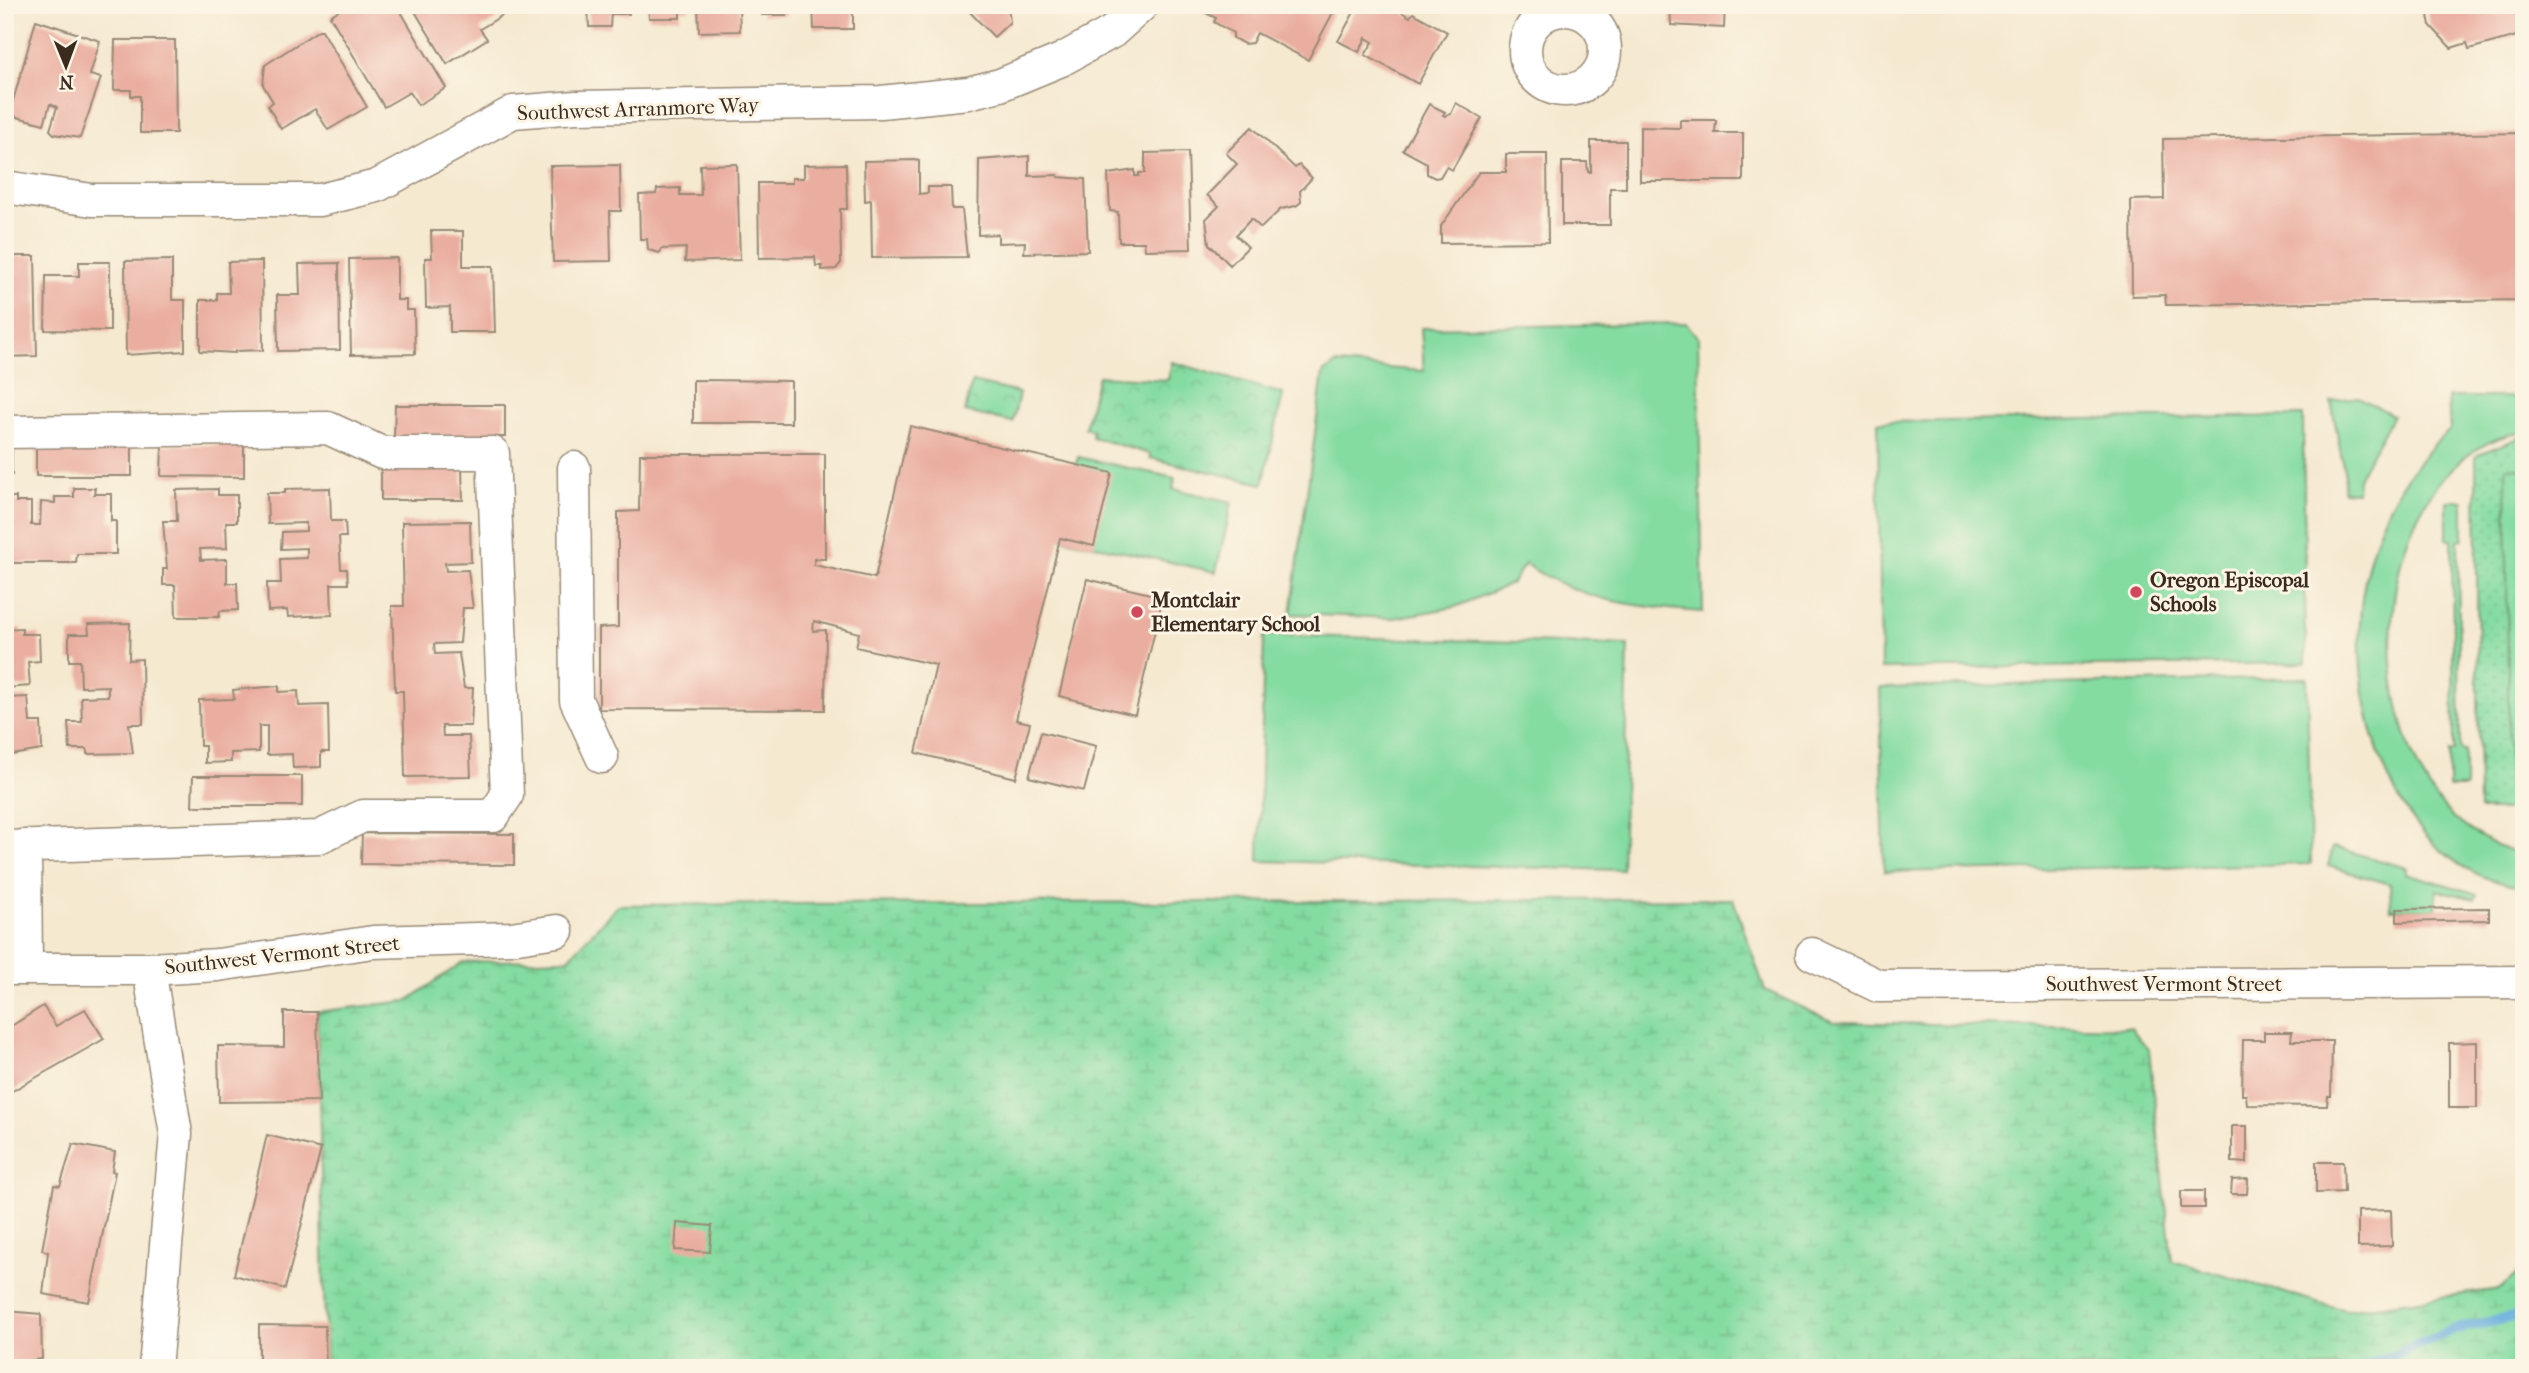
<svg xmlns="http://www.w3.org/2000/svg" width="2529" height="1373" font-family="'IM FELL French Canon',serif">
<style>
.grass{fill:url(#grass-dots);stroke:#608360;stroke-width:2}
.wetland{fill:url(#wetland-marsh);stroke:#608360;stroke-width:2}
.park{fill:url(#park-crowns);stroke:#608360;stroke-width:2}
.garden{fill:#84dca1;stroke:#608360;stroke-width:2}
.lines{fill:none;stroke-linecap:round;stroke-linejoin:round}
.stream{stroke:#67aede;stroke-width:10}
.building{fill:#eaaea0}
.minor-casing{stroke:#988a77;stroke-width:35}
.minor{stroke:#fff;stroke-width:32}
.poi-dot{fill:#d1495b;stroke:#fcf5e5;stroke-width:2.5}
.labels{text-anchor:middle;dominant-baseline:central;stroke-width:6;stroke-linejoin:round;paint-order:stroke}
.street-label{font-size:21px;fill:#3b2a1e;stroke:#fcf5e5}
.poi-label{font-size:21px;font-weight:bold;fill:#3b2a1e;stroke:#fcf5e5;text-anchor:start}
</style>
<defs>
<pattern id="grass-dots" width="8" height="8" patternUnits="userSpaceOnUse" patternTransform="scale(1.75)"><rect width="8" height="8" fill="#84dca1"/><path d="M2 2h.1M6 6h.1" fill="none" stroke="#73bd8a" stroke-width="1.8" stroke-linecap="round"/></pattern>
<pattern id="wetland-marsh" width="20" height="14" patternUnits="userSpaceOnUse" patternTransform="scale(1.75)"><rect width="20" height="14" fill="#84dca1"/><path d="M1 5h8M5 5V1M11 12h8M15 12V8" fill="none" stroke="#73bd8a"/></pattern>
<pattern id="park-crowns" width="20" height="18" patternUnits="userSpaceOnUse" patternTransform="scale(1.75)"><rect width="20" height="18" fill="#84dca1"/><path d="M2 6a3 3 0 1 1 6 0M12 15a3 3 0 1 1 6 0" fill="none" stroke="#73bd8a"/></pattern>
</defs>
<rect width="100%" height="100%" fill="#fcf5e5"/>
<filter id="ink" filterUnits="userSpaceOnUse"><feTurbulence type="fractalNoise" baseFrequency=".0143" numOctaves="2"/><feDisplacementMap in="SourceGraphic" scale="14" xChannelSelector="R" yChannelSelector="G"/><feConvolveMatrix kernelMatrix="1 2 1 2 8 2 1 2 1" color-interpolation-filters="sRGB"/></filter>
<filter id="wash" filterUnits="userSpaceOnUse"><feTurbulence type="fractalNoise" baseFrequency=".00686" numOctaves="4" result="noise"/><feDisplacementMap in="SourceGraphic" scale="28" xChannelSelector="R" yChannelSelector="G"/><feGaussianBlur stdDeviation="1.57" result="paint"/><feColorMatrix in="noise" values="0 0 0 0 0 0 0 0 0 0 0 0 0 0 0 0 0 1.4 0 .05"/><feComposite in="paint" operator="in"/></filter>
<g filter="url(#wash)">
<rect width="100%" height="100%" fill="#f5e9d0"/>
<!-- grass -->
<polygon class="grass" points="2524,436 2524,810 2479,810 2476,455"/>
<!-- wetland -->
<polygon class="wetland" points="1733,899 1765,990 1833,1022 2131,1028 2149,1050 2172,1261 2345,1310 2500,1289 2524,1268 2524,1368 326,1368 317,1012 407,1001 463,962 568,959 618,905"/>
<!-- park -->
<g class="park">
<polygon points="1172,362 1283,394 1263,484 1150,458 1150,454 1092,437 1093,431 1085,428 1098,376 1168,380"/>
<polygon points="972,382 1019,393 1013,422 965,412"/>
</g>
<!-- garden -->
<g class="garden">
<path d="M1686,323L1698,338L1703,612C1637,607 1582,602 1525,564L1511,584L1455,607L1394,618L1291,614L1323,373L1336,364L1424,371L1421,328Z"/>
<polygon points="2358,397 2393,415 2358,478 2357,492 2343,491 2345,476 2331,401"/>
<path d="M2448,397H2524V431C2371,460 2358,712 2446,810C2468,833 2494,846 2524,855V887C2388,871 2343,693 2365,580C2376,522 2404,468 2450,430Z"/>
<polygon points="2303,416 2306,663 1881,669 1878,422"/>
<polygon points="1078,457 1175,478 1173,489 1232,502 1216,572 1060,538"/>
<polygon points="2506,468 2524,468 2524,796 2509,796"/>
<polygon points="2447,501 2463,501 2463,539 2458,540 2460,750 2465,751 2465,788 2449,788 2449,752 2454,751 2452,539 2447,539"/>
<polygon points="1264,635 1628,645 1622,870 1259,861"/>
<polygon points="2307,678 2311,864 1884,872 1880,688"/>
<polygon points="2333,847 2407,868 2406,873 2477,894 2475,899 2437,890 2436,909 2391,909 2390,884 2328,866"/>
</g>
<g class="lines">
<!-- stream -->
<polyline class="stream" points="2363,1368 2455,1329 2524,1315"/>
</g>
<g id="blocks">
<!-- building -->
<g class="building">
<polygon points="347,5 397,5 446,88 418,105 410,92 384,107 330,16"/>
<polygon points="411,5 519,5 480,29 487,39 447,64"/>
<polygon points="588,5 629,5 629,14 611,14 610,27 589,27"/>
<polygon points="648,5 689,5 689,10 680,10 680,18 649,18"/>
<polygon points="698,5 739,5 740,31 699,32"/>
<polygon points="762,5 787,5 786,15 762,15"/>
<polygon points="813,5 853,5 853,29 814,29"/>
<polygon points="963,5 1008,5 1010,22 994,37"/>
<polygon points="1210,5 1337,5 1308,60 1257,33 1252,43 1244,44 1233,38 1233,33 1214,22 1216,18 1206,13"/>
<polygon points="1358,5 1390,5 1410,17 1413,13 1447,32 1418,84 1365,55 1373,42 1366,38 1359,52 1338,41"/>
<polygon points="1670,5 1725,5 1724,28 1671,25"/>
<polygon points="2426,5 2524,5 2524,34 2469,49 2467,43 2451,48 2430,25"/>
<polygon points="36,20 100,41 90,75 101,78 80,138 54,134 50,130 57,107 50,104 44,124 9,115"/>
<polygon points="319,30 322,30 367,107 328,130 315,109 281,129 268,106 273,102 263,85 265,65"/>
<polygon points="115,40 175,40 176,133 140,133 140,96 131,96 131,90 114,90"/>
<polygon points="1456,103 1482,118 1452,170 1446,167 1440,177 1435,178 1427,174 1427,163 1403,150 1429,104 1445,112 1443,115 1446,116 1451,114"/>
<polygon points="1680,120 1716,120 1715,133 1743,133 1743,181 1640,181 1640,127 1680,128"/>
<polygon points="1252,127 1295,168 1299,165 1312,178 1300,191 1301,202 1296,206 1281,209 1261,228 1251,219 1236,235 1248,247 1230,265 1209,244 1206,219 1219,206 1207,195 1237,164 1226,153"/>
<polygon points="2524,133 2524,300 2166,305 2165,295 2132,296 2131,200 2164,199 2163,139"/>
<polygon points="1591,141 1626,141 1626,188 1610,188 1610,225 1562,225 1562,162 1587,162 1588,172 1591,172"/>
<polygon points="1188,152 1191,249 1145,250 1144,242 1119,242 1118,212 1110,211 1108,174 1135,170 1135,176 1139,176 1139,173 1145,173 1145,153"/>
<polygon points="1506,154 1547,154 1548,242 1441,243 1441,226 1479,172 1506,172"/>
<polygon points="1029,156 1029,176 1058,175 1058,177 1085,179 1088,251 1024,253 1025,242 998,243 998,234 978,235 979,160"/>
<polygon points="919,160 919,194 928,193 928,187 951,187 952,209 962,209 967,257 872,258 871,200 865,201 864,161"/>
<polygon points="737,164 740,260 685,262 686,248 662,249 660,253 648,250 647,239 640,239 639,195 656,194 657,189 680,188 680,195 701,195 700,165"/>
<polygon points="846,164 847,209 840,209 841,263 836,269 822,270 822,266 816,266 815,257 759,258 758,183 792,183 792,178 804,178 804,165"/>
<polygon points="620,165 621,211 610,211 611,261 553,262 550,166"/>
<polygon points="431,231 463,231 463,266 493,266 495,332 450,332 450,307 426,308 425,258 432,258"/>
<polygon points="5,256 35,256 37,356 5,357"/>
<polygon points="397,258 397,300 406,300 406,310 414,310 415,354 351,355 349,259"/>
<polygon points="172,260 172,300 185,300 185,351 126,355 125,261"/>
<polygon points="262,261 263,350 235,351 235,353 200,351 200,300 217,300 217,293 229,293 228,262"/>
<polygon points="79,262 110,262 110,331 45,330 46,276 79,276"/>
<polygon points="339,263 340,350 278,351 277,295 300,295 299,264"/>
<polygon points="693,380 791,381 791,423 693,423"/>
<polygon points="395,405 505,405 505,437 394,437"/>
<polygon points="910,426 1112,473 1094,546 1060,538 1016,720 1030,723 1016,778 916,753 936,665 856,647 859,633 814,621 813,631 826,630 825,710 599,709 599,628 618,627 618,512 639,511 640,454 825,454 825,559 814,559 814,565 875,578"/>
<rect x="5" y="444" width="7" height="31"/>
<rect x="36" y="445" width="96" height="31"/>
<polygon points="162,445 244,445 244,477 161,476"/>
<polygon points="381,469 462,469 463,500 381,500"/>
<polygon points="74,488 95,488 94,494 111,494 111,521 116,521 116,554 77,554 76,563 5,563 5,497 16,497 16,502 31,502 31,525 40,525 41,502 55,503 55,497 74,497"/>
<polygon points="330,488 331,521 345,521 346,537 339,537 341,569 347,569 348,584 331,584 332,615 288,617 287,610 268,611 267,583 281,583 280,559 307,558 307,548 281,549 282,532 306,531 306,523 268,524 267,493 285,493 285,489"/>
<polygon points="218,489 218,495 237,495 237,522 226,522 227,548 200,549 201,560 227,559 227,583 237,583 238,610 220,611 219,617 176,617 175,585 163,585 163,569 167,569 163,521 177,521 176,490"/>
<polygon points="470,521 471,562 445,563 446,571 468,570 473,608 463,608 460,643 434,644 435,654 459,653 464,688 473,688 471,726 442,726 443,736 469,736 471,776 405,777 403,691 395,691 392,606 404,606 402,522"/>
<polygon points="1087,579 1163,597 1135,715 1059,696"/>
<polygon points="130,623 129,660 142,659 143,724 129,724 133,753 87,754 87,749 70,749 68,722 82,722 81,697 108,696 108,686 81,687 80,661 69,661 69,634 89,634 88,624"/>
<polygon points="22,628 22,634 39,634 40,661 28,662 30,686 5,688 5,629"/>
<polygon points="279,686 279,692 298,691 299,706 328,705 329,752 321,752 321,767 293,768 292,754 267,755 267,726 259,726 259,752 231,753 231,762 205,763 205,746 200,746 199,700 234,699 233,690"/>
<polygon points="28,697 30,722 41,722 42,750 5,756 5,698"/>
<polygon points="1041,732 1096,746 1084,791 1029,777"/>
<polygon points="193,776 302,776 302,806 192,806"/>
<polygon points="362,833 514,834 514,865 361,864"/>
<polygon points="2489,908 2489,920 2397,922 2397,909"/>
<polygon points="43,1006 56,1026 85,1009 104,1039 5,1095 5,1030"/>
<polygon points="284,1012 317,1012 319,1101 219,1102 218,1046 284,1047"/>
<polygon points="2264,1032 2292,1032 2291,1041 2332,1041 2331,1096 2328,1096 2327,1106 2247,1105 2246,1095 2242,1095 2243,1040 2264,1040"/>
<polygon points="2477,1042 2477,1108 2449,1108 2449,1043"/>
<polygon points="2232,1126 2247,1126 2247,1163 2232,1162"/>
<polygon points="267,1135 321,1149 285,1289 234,1275"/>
<polygon points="73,1144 115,1152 112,1171 115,1172 89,1302 43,1294 48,1252 42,1250 54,1185 60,1186"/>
<polygon points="2316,1162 2343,1162 2344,1192 2316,1193"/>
<polygon points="2248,1179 2247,1194 2231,1194 2232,1180"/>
<rect x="2181" y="1191" width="23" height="17"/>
<polygon points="2391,1210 2392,1246 2358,1247 2358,1211"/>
<polygon points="677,1223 712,1226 710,1252 675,1250"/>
<polygon points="5,1311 41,1314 42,1359 5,1363"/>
<polygon points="259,1325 325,1326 326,1368 259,1368"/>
</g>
</g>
</g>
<g filter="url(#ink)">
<use href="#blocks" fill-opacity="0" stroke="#988a77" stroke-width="2"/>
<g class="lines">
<defs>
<g id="minor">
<circle cx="1565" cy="50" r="40"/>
<polyline points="5,187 92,200 320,200 377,186 513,112 576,107 881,102 968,93 1000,85 1061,60 1112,32 1142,5"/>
<polyline points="5,432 328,428 382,453 493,453 507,795 493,816 363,816 319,837 5,847"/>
<polyline points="574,468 576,700 602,757"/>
<polyline points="25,846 26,969"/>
<polyline points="1812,954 1878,986 2524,982"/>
<polyline points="5,969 149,969 218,965 373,942 511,938 557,931"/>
<polyline points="149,969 176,1134 155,1368"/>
</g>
</defs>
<!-- minor casing -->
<use href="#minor" class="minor-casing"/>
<!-- minor -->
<use href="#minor" class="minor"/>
</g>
</g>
<!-- markers -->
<g class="poi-dot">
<circle cx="2136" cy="592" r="7"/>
<circle cx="1137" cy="612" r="7"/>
</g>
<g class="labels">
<!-- street labels -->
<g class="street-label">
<text transform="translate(638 109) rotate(-2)">Southwest Arranmore Way</text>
<text transform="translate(282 955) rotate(-6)">Southwest Vermont Street</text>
<text x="2164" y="984">Southwest Vermont Street</text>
</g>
<!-- poi labels -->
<g class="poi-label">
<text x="2150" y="580">Oregon Episcopal<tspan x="2150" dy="24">Schools</tspan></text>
<text x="1151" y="600">Montclair<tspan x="1151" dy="24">Elementary School</tspan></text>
</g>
</g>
<!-- margin -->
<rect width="2529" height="1373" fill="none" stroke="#fcf5e5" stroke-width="28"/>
<!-- north arrow -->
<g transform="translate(66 66) rotate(179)" stroke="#fcf5e5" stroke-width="5" paint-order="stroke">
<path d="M0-5L12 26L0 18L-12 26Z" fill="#3b2a1e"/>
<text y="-10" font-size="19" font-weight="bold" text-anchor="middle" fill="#3b2a1e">N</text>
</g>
</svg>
